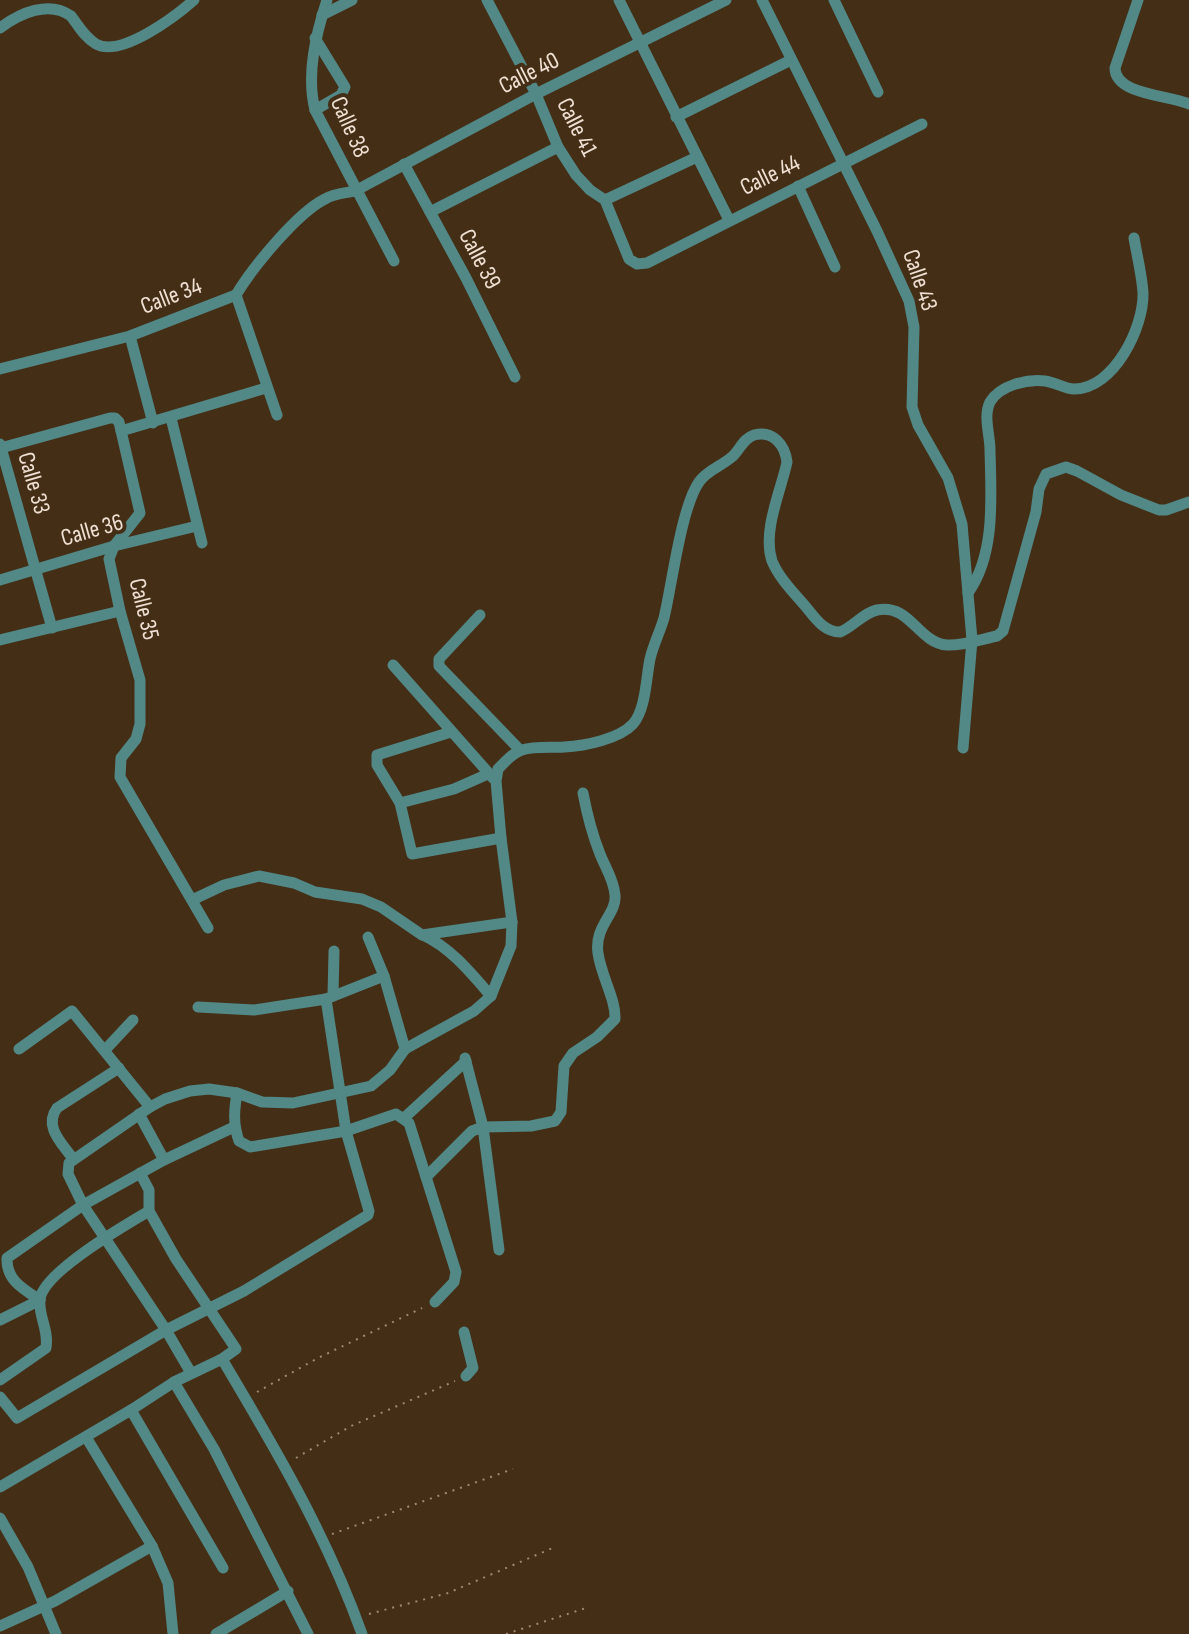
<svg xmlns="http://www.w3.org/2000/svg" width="1189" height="1634" font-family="'Sofia Sans Condensed',sans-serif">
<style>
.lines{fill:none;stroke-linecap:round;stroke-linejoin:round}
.path{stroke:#9d8a78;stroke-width:2;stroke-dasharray:2 6;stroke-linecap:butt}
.street{stroke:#528886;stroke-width:11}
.labels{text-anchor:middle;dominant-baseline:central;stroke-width:8;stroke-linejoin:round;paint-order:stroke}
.street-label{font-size:24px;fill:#efe0d3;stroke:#442e16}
</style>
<rect width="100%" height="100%" fill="#442e16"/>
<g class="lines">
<!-- path -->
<g class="path">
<polyline points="257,1392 318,1358 422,1308"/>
<polyline points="296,1458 351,1426 455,1381"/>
<polyline points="332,1534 513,1469"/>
<polyline points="369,1614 448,1593 555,1547"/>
<polyline points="506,1634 586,1608"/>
</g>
<!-- street -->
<g class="street">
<path d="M327,0C316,34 306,74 315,110L394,261"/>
<polyline points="487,0 536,94 558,147 576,175 590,190 605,200 629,259 637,264 647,263 922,124"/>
<polyline points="619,0 729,220"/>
<polyline points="762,0 877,231 909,301 914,327 912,407 918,425 948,478 962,524 972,640 963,748"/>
<polyline points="834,0 878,92"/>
<path d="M1138,0L1115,68C1115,95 1169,95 1189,104"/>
<polyline points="322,15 352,0"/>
<path d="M0,28C20,13 49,0 71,16C78,25 85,38 96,44C121,58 176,16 194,0"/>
<polyline points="315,110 341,95 345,87 315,38"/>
<polyline points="676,117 791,60"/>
<polyline points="404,164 466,278 515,377"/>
<polyline points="798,186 835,267"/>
<polyline points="605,200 697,157"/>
<polyline points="430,212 558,147"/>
<path d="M236,295C252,268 297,213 325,199C333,194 346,193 355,191L536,94L726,0"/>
<polyline points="236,295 277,415"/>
<polyline points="130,336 153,423"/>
<polyline points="0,369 130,336 236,295"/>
<polyline points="171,418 202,543"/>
<polyline points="121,431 266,388"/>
<polyline points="0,444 52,628"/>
<polyline points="1,448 110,418 115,418 119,422 140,513 114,546 109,559 120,611 140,680 140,724 136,739 121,758 120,777 208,928"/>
<polyline points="0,580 114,546 197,526"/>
<path d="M968,593C996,554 991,496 990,450C990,435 983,416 990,402C1000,385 1027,379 1045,381C1055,382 1065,389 1074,389C1114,389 1144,327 1143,293C1142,275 1137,256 1134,238"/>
<polyline points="480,615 439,659 439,666 520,750"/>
<polyline points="0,640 120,611"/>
<polyline points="393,665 493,778"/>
<polyline points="451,732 377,755 377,765 400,803 454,789 488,774"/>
<polyline points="400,803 412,854 501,838"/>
<polyline points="192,900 224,885 259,876 294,883 315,892 362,899 381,907 422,935 512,922"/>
<path d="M423,935C451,948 471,973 491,996"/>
<polyline points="368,937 384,976"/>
<polyline points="333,996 334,951"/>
<polyline points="198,1007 254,1010 326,999 384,976 405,1049"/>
<polyline points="19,1049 72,1011 150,1107"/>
<polyline points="105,1050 133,1020"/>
<polyline points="465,1058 483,1127 499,1250"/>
<path d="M237,1093C234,1111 233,1124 239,1141L250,1147L346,1131L396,1114L409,1123L456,1272L454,1282L435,1302"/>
<polyline points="139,1114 164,1160"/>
<polyline points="404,1118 466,1061"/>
<path d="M73,1159C63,1144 43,1127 57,1108L119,1068"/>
<path d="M426,1177L472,1131L483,1127L531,1126L555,1121L561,1112L564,1066L573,1053L597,1037L615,1019C616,999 601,976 598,953C594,926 617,914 615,895C614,880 605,867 600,854C592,834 587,814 583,793"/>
<path d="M40,1300C23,1289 6,1280 7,1258L83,1205L164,1160L234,1127"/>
<polyline points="0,1320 40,1300"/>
<polyline points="464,1332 473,1368 466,1376"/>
<path d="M222,1359C275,1448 327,1536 362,1634"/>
<path d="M191,1373L166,1330L83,1205L68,1174L69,1163L150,1107L165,1099L190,1091L209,1089L237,1093L262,1102L293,1103L371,1086L390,1070L405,1049L474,1011L491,996L511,946L512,922L501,838L496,781L498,769C505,762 512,753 522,750C535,746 551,748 564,747C585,746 619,739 633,724C646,709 646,678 650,659C653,645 660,632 664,618C672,585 681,508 699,482C707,470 722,466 733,456C740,449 744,438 754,435C773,430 785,445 787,462C781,491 762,531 772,561C779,578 794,593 806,607C815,618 824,632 840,632C853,627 863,613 877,610C910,603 918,643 947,645C962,646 982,639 997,636L1003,631L1036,512L1039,489L1046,474L1066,467L1077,471L1121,495L1159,510H1166L1189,502"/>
<path d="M0,1380L46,1348C49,1329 38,1316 40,1299C44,1272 125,1225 149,1211"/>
<polyline points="174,1382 214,1449 308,1634"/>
<polyline points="0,1397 17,1418 166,1330 244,1291 368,1215 369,1211 346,1131 326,999"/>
<polyline points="131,1410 223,1568"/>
<polyline points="86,1437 152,1546 168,1583 173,1634"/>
<polyline points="0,1487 131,1410 174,1382 222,1359 236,1349 176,1259 149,1211 149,1190 140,1173"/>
<polyline points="0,1518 28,1567 56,1634"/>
<polyline points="0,1626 55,1601 152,1546"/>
<polyline points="216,1634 288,1591"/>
</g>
</g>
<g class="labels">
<!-- street labels -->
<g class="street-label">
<text transform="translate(529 73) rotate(-27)">Calle 40</text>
<text transform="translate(350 127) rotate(66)">Calle 38</text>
<text transform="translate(577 127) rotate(63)">Calle 41</text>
<text transform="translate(770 175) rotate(-26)">Calle 44</text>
<text transform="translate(480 259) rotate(62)">Calle 39</text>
<text transform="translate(920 280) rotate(71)">Calle 43</text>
<text transform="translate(171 296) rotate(-21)">Calle 34</text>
<text transform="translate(34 483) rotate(74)">Calle 33</text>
<text transform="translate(92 530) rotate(-16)">Calle 36</text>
<text transform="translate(144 609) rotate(76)">Calle 35</text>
</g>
</g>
</svg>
